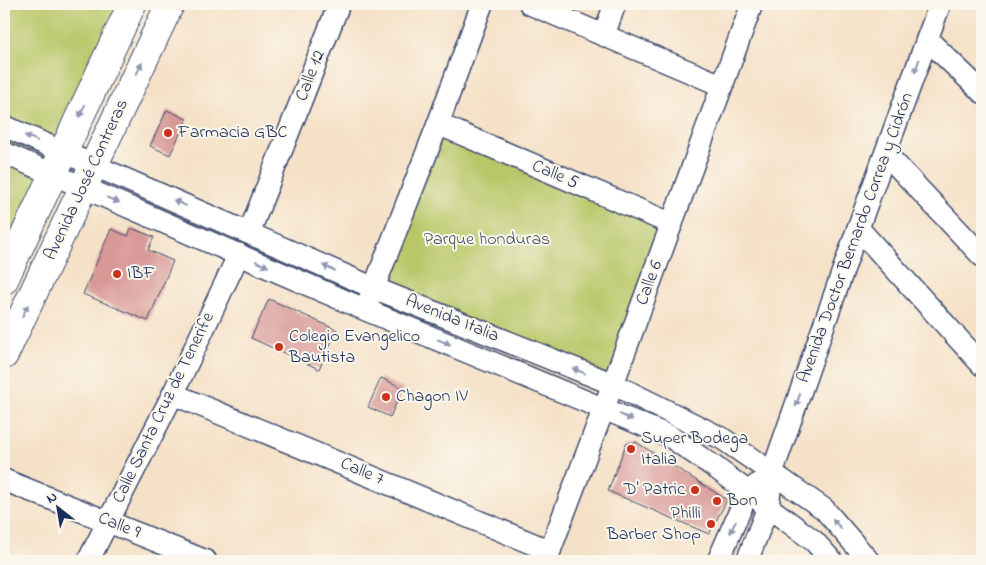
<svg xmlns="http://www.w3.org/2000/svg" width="986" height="565" font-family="'Indie Flower',sans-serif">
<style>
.green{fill:#b9c769;stroke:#6a7b64}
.building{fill:#d89896}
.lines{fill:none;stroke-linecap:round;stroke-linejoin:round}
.minor-casing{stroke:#3c4a6e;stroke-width:24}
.major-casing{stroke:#3c4a6e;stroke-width:30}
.minor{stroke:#fff;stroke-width:21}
.major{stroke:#fff;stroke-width:28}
.oneway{fill:#8d97ae}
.poi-dot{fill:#c8321e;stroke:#fbf7ec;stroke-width:2}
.labels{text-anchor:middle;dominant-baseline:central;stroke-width:4;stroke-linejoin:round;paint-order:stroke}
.street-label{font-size:18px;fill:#1b2f5e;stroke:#fbf7ec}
.poi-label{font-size:18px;fill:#1b2f5e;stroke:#fbf7ec;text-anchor:start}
.park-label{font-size:18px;fill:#425561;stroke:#fbf7ec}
</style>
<rect width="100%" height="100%" fill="#fbf7ec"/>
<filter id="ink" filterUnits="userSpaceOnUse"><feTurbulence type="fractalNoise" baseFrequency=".02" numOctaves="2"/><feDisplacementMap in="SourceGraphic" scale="10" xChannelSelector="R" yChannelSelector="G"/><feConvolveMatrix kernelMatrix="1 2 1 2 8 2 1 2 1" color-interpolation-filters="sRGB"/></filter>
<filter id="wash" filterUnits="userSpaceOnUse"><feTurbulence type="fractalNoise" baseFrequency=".0096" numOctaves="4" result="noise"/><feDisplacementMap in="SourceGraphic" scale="20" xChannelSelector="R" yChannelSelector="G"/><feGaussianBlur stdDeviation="1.12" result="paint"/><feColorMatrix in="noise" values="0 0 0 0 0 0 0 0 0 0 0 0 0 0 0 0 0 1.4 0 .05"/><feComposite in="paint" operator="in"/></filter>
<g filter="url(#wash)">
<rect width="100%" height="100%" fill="#f5e1c7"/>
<!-- green -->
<g class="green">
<polygon points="4,4 120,4 4,254"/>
<polygon points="438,124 672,224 613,384 374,288"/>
</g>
<g id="blocks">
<!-- building -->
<g class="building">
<polygon points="167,110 187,119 170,155 150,146"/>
<polygon points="131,228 154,237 148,250 173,261 148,321 83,294 111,229 128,236"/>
<polygon points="269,299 337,330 319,369 251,338"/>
<polygon points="381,378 403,388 390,417 368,407"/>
<polygon points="636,442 727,500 709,534 608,491 626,444"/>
</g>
</g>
</g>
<g filter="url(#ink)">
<use href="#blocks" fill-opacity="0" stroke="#3c4a6e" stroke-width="1"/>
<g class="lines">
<defs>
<g id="minor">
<polyline points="530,4 723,86"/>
<polyline points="604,35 615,4"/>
<polyline points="927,39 982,92"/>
<polyline points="438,124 672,224"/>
<polyline points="4,126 374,288 613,384 723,439 824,509 869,561"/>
<polyline points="4,153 366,310 669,436 716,468 814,541 832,561"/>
<polyline points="886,154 982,256"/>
<polyline points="858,228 982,365"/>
<polyline points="249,233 339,4"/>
<polyline points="369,300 438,124 482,4"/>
<polyline points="173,394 550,551"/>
<polyline points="4,480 206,561"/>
<polyline points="88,561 173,394 239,254"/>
<polyline points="546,561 613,384 752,4"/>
<polyline points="718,561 748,492 758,484"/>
<polyline points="747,561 768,507 772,473 858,228 940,4"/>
</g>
<g id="major">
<polyline points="4,280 132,4"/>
<polyline points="4,355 170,4"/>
</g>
</defs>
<!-- minor casing -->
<use href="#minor" class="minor-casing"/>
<!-- major casing -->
<use href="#major" class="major-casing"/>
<!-- minor -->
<use href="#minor" class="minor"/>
<!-- major -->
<use href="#major" class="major"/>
</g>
<!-- one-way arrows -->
<defs><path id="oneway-solid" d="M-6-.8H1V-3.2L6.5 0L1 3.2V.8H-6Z" transform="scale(1.25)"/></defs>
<g class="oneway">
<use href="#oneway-solid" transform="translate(917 66) rotate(109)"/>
<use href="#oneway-solid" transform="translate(139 69) rotate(-65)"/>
<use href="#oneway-solid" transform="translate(82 111) rotate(115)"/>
<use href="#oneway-solid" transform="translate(31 138) rotate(-156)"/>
<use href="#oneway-solid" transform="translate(113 200) rotate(23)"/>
<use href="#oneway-solid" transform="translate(180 203) rotate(-156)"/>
<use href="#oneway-solid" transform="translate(262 264) rotate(24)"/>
<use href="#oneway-solid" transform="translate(329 268) rotate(-156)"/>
<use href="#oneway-solid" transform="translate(25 311) rotate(-65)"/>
<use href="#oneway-solid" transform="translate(444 342) rotate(22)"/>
<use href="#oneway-solid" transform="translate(579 371) rotate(-158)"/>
<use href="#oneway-solid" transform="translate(798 400) rotate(109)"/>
<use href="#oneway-solid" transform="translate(626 417) rotate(24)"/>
<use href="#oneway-solid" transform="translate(837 524) rotate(-131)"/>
<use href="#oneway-solid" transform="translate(733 527) rotate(114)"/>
</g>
</g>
<!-- markers -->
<g class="poi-dot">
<circle cx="168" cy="133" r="5"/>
<circle cx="117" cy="274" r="5"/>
<circle cx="279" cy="347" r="5"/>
<circle cx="386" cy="397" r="5"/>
<circle cx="631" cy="449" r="5"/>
<circle cx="695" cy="490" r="5"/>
<circle cx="717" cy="501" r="5"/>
<circle cx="711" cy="524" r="5"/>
</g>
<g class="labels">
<!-- street labels -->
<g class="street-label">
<text transform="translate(311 76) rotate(-69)">Calle 12</text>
<text transform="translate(555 175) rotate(23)">Calle 5</text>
<text transform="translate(87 180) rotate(-65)">Avenida José Contreras</text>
<text transform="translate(856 238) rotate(-70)">Avenida Doctor Bernardo Correa y Cidrón</text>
<text transform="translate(650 283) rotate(-70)">Calle 6</text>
<text transform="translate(452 319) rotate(22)">Avenida Italia</text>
<text transform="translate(164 408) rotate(-64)">Calle Santa Cruz de Tenerife</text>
<text transform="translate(362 472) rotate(23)">Calle 7</text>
<text transform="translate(119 526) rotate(22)">Calle 9</text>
</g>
<!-- poi labels -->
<g class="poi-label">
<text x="178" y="133">Farmacia GBC</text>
<text x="127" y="274">IBF</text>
<text x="289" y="337">Colegio Evangelico<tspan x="289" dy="21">Bautista</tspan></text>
<text x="396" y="397">Chagon IV</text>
<text x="641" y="439">Super Bodega<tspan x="641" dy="21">Italia</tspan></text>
<text x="685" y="490" text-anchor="end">D' Patric</text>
<text x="727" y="501">Bon</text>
<text x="701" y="514" text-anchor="end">Philli<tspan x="701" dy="21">Barber Shop</tspan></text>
</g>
<!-- park labels -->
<g class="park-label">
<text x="487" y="240">Parque honduras</text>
</g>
</g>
<!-- margin -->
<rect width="986" height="565" fill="none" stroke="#fbf7ec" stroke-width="20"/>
<!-- north arrow -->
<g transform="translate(58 508) rotate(329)" stroke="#fbf7ec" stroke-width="4" paint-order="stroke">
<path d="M0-4L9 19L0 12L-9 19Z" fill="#1b2f5e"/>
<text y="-8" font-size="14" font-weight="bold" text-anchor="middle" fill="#1b2f5e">N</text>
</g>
</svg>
